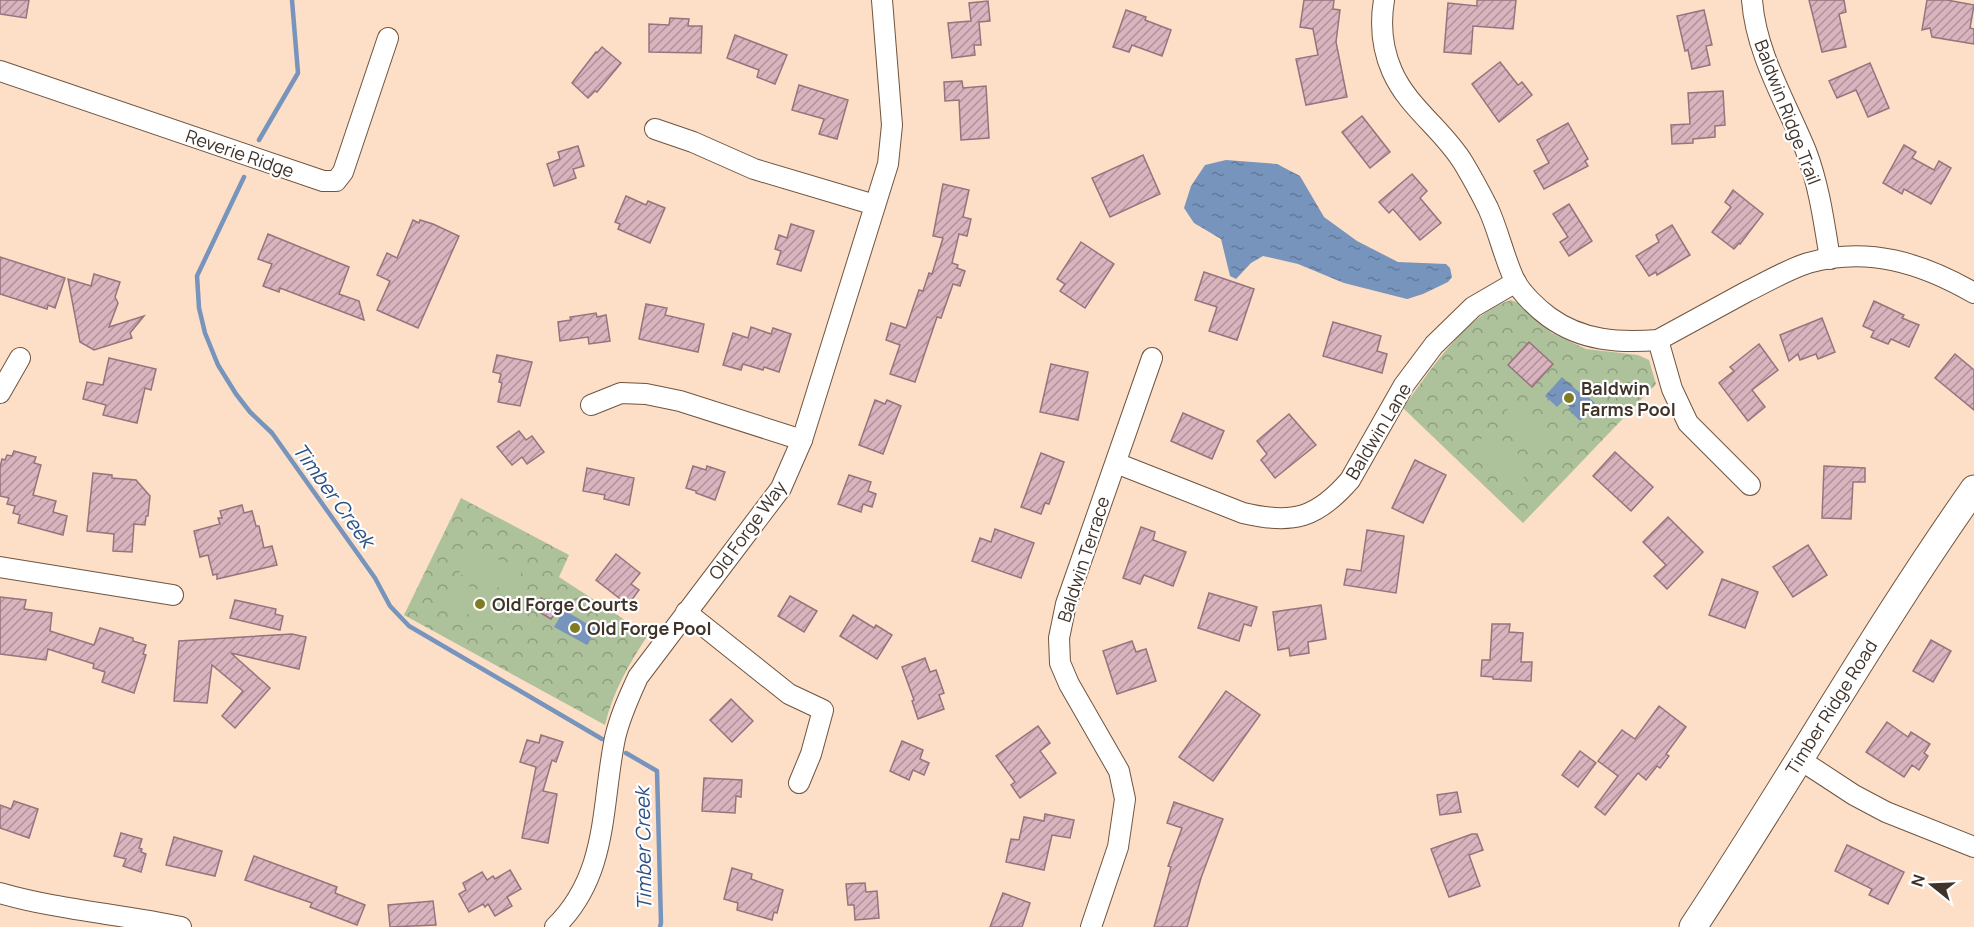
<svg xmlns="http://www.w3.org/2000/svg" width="1974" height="927" font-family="Manrope,sans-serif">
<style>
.park{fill:url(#park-crowns)}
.pitch{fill:#adc29b}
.water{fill:url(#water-ripples)}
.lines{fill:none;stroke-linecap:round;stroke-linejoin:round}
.stream{stroke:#7794bd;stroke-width:4.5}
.building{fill:url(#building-hatch);stroke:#97737e;stroke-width:1.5}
.street-casing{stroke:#6f5540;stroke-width:22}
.secondary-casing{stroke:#6f5540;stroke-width:29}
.street{stroke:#fff;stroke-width:20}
.secondary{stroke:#fff;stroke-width:27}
.poi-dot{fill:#807c24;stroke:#fff;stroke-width:2}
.labels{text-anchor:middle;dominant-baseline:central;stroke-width:4.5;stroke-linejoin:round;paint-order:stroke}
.street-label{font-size:18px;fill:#3f332a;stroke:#fff}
.poi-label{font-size:18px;font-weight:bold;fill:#3f332a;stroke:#fff;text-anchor:start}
.water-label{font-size:20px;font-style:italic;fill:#2a5085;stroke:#fff}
</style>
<defs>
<pattern id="park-crowns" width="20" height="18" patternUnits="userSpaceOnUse" patternTransform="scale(1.5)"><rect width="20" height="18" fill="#adc29b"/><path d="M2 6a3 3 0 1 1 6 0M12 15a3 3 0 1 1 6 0" fill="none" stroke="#8e9e7f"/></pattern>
<pattern id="water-ripples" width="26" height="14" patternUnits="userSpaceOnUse" patternTransform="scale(1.5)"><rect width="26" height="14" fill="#7794bd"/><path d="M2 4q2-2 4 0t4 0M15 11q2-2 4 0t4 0" fill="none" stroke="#63799a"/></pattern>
<pattern id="building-hatch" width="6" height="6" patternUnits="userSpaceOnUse" patternTransform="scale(1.5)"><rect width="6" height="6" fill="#d9b3bd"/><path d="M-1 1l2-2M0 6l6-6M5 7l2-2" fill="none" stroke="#b1929a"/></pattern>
</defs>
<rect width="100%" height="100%" fill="#fddec6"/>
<!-- park -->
<g class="park">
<path d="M1511,300L1518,303L1552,333L1586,349L1638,355L1649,360L1656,384L1523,523L1403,408C1430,371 1466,314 1511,300Z"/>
<path d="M461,498L569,555L559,577L648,635C629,664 613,691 605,725L404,615Z"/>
</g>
<!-- pitch -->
<g class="pitch">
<polygon points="1513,403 1555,441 1539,460 1496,423"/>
<polygon points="1490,429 1533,467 1516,486 1473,448"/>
<polygon points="468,549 523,568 514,593 459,574"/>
<polygon points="456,582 512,601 503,626 447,607"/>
</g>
<!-- water -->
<g class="water">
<polygon points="1226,160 1277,164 1300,176 1324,217 1357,241 1398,262 1446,264 1450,268 1452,277 1448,282 1423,294 1407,299 1344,283 1298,264 1263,256 1251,263 1236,279 1230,276 1221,239 1194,223 1184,208 1191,186 1205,165"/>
<polygon points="1562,377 1580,393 1582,391 1596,404 1580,421 1568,409 1570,407 1563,401 1557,407 1545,396"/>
<polygon points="564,610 596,629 587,645 554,627"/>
</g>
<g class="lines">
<!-- stream -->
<g class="stream">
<polyline points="259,140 298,73 292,0"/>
<polyline points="244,177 197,276 199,308 205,333 218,365 236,394 250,412 272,433 375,578 390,606 409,626 602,739"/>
<polyline points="626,753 657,771 661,923 660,927"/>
</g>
</g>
<!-- building -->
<g class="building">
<polygon points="0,0 29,0 26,18 0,14"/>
<polygon points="1304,0 1334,0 1333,9 1340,10 1336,42 1347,97 1306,105 1296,59 1318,55 1313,29 1300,27"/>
<polygon points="1477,0 1516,0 1513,29 1473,26 1471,54 1444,52 1448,3 1477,6"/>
<polygon points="1809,0 1844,0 1846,12 1839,14 1846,47 1822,52"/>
<polygon points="1927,0 1947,0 1974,5 1970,28 1974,29 1974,44 1932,37 1930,28 1922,30"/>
<polygon points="988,1 990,21 979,22 981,45 974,45 975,55 952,58 948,23 971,21 969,3"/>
<polygon points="1126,10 1146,17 1145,20 1171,30 1162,56 1132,45 1129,52 1113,47"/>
<polygon points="1704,10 1712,45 1706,46 1710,65 1692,69 1688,50 1685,51 1677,16"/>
<polygon points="670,18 689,19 688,26 702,26 701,53 649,52 649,24 669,25"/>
<polygon points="735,35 787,55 775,84 757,77 759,70 727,58"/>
<polygon points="602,47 621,63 597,92 595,91 588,98 572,83 596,52 597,53"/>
<polygon points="1500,62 1518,85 1522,82 1532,95 1499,122 1472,84"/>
<polygon points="1870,63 1889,108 1868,117 1856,90 1837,98 1829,81"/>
<polygon points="962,81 963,88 986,86 989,138 961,140 959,100 945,101 944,82"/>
<polygon points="799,85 848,100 837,139 819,134 824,119 792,110"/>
<polygon points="1723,91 1725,125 1715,126 1715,137 1693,139 1693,143 1672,144 1671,125 1690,124 1688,93"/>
<polygon points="1362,116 1390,152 1370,168 1342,132"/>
<polygon points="1568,123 1588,159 1585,161 1588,166 1544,189 1534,171 1549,163 1537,140"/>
<polygon points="1904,145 1916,152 1912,158 1934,170 1939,161 1951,168 1931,204 1904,189 1902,194 1883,183"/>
<polygon points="578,146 584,166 573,169 576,178 554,186 547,164 560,159 558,152"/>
<polygon points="1143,155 1160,194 1110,217 1092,178"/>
<polygon points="1412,174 1427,191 1420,198 1441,223 1420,240 1393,209 1389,213 1379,202"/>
<polygon points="943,184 969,190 963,217 971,219 967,236 959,234 952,263 958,265 957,268 965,271 960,286 953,284 941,318 937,317 915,382 890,374 900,345 886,340 891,323 906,328 919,290 923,291 929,273 932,274 943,238 933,236"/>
<polygon points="1733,190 1763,214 1740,244 1739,243 1734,249 1712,232 1731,207 1725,202"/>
<polygon points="626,196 646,205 648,201 665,208 650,243 618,229 620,224 615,222"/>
<polygon points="1569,204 1592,241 1569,256 1560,242 1568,237 1553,214"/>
<polygon points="413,220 419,223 420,220 433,224 459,236 418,328 377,310 390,281 377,275 387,253 397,258"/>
<polygon points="791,224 814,231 801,271 777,264 781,251 775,249 779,235 787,238"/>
<polygon points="1672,225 1690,255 1657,275 1656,272 1649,276 1636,256 1659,242 1656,235"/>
<polygon points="268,234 349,267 339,294 359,301 364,320 280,288 279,292 263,286 272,264 258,259"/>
<polygon points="1081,242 1114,264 1085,308 1060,291 1065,284 1057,279"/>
<polygon points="0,257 65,278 55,308 48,305 47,309 0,294"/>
<polygon points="1204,272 1254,289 1237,340 1209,331 1217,307 1195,300"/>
<polygon points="94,274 120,282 115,297 118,303 109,327 144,316 130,333 132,338 94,350 80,342 68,279 91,286"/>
<polygon points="1874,301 1904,315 1902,318 1919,325 1909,347 1891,339 1888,344 1871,337 1874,331 1863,326"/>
<polygon points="646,304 667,308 665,315 704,324 698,352 639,339"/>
<polygon points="596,313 597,317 606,315 610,341 589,344 588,337 560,341 558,322 571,320 570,317"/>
<polygon points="1822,318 1835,352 1818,359 1816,354 1800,360 1798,354 1789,361 1780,335"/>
<polygon points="1333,322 1381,336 1377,351 1387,354 1382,373 1323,356"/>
<polygon points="751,327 771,334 773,328 791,334 779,372 764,367 763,370 743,364 741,370 723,365 733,333 748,338"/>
<polygon points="1529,342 1553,364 1532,387 1508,365"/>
<polygon points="1759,344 1778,370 1752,390 1765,407 1748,421 1719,383 1734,371 1730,367"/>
<polygon points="1955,354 1974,370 1974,410 1935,378"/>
<polygon points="497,355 532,362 520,406 498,402 502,383 499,382 501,374 493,372"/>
<polygon points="109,358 156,369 151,390 145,388 137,423 103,415 106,405 83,399 87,382 103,385"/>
<polygon points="1051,364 1088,372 1078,420 1040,412"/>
<polygon points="875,400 885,404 887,400 901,406 883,454 859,445"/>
<polygon points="1183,413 1224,431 1212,459 1171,441"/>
<polygon points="1289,414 1316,445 1275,478 1261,460 1267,454 1257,441"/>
<polygon points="519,431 526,440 532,436 544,452 527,464 522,457 512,465 497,447"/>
<polygon points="14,451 36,457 34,463 41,465 33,495 56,501 53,512 67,516 63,535 18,523 20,515 13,513 15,506 7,504 9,498 0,496 0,467 2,459 5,460 7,455 12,456"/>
<polygon points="1615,452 1653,487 1631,511 1593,476"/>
<polygon points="1041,453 1064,462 1049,504 1045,503 1041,514 1021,507"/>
<polygon points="1415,460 1446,475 1423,523 1392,508"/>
<polygon points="693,466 706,470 707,466 725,472 715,500 696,493 696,491 686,488"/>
<polygon points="1824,466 1865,468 1865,482 1853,482 1851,519 1822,518"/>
<polygon points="587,468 634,478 629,505 604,499 605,495 583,491"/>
<polygon points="93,473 112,475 112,478 136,480 150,496 148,516 146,516 145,525 134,524 132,552 113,551 114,534 87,531"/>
<polygon points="849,475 871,482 868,491 876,494 872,507 863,504 861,512 838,504"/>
<polygon points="242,505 244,513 252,511 256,526 259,526 264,548 272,546 277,565 217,579 217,574 213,575 208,555 200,557 194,531 220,524 218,518 222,518 220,511"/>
<polygon points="1668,517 1703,552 1667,589 1654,576 1666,565 1643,542"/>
<polygon points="1141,527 1155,532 1153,540 1186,552 1173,586 1144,575 1140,584 1123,578"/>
<polygon points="995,529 1034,543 1021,578 972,561 980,538 991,542"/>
<polygon points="1367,530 1404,536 1396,593 1344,585 1347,569 1361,571"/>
<polygon points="1808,545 1827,575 1793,597 1773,567"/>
<polygon points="616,554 640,573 631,584 639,590 628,605 596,580"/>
<polygon points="1722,579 1758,592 1745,628 1709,615"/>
<polygon points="1209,593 1257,607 1251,626 1244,624 1239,641 1198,628"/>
<polygon points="790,596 817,611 804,632 778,616"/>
<polygon points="0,597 26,600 24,609 52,613 50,631 94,645 100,628 133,638 133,641 146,645 143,654 146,655 134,693 102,682 105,672 93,668 94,664 48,649 46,660 0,654"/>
<polygon points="541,598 558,609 551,619 534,609"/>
<polygon points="235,600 276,609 275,614 283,616 280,630 230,618"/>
<polygon points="1321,605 1326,639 1308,642 1309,653 1290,656 1289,648 1278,650 1273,612"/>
<polygon points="853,615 874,628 876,625 892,635 877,659 840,636"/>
<polygon points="1492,624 1510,624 1509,632 1523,633 1521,662 1532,662 1531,681 1493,679 1493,677 1481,676 1482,660 1490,660"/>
<polygon points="292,634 306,637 299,669 231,653 270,688 235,728 222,716 243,691 212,665 207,703 174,701 179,641"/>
<polygon points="1931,640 1951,651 1933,682 1913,671"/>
<polygon points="1132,641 1136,652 1146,649 1156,681 1117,694 1103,651"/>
<polygon points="925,658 930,672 936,670 944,693 939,695 944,709 918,719 912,701 914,700 902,667"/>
<polygon points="1226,691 1260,715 1213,781 1179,757"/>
<polygon points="731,699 753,721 732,742 710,720"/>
<polygon points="1659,706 1686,727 1666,754 1669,756 1660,768 1657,766 1646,780 1638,773 1605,815 1595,807 1618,776 1598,761 1622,730 1635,739"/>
<polygon points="1887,722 1908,737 1911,732 1930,744 1924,753 1928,756 1919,770 1912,765 1904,777 1866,752"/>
<polygon points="1038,726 1050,743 1040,751 1056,773 1020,798 1011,785 1015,782 996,756"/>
<polygon points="541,735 563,742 556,762 552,760 543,791 557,794 548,843 522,838 536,767 520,762 527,740 539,743"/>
<polygon points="902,741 923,750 920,759 929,763 924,775 913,770 909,780 890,771"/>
<polygon points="1580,751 1596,763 1578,787 1562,775"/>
<polygon points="704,778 742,780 741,797 736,796 735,813 702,811"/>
<polygon points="1457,792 1461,812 1440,815 1437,795"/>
<polygon points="14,801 38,809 29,838 0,828 0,805 11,809"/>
<polygon points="1174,802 1223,819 1201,878 1187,927 1154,927 1171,867 1168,866 1182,828 1167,823"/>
<polygon points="1045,814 1074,820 1070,838 1052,835 1044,870 1006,862 1011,839 1019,840 1024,817 1044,821"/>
<polygon points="121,833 142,839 139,848 142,849 141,852 146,854 141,872 123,866 126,859 114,856"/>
<polygon points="1472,834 1477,834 1483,850 1469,855 1480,886 1449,897 1431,849"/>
<polygon points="174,837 222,851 215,876 166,865"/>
<polygon points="1847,845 1904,872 1888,904 1869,895 1872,889 1835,871"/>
<polygon points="254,856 337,887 335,893 365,905 357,925 310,907 312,903 245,880"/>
<polygon points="732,868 752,874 751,879 783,890 777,913 774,912 772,920 737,910 738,903 724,899"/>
<polygon points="510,870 521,889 507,897 512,906 495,916 488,904 485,907 483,904 469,912 459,894 466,890 463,883 482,872 487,880 493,876 495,879"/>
<polygon points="865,883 866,892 877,891 879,918 855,920 854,905 848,905 846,884"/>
<polygon points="1003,893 1030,903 1022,927 990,927"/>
<polygon points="433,901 436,925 390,927 388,905"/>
</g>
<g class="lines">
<defs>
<g id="street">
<path d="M1384,0C1380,24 1382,48 1392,71C1408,108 1444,130 1464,164C1473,179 1481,194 1488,208C1499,232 1504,258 1515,281C1522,294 1538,309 1549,317C1582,341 1619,343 1658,340C1687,324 1717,308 1746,292C1767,282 1786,270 1808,263C1868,246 1922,263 1974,293"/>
<path d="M1752,0C1756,54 1786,102 1806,151C1819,185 1824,222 1830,259"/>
<polyline points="0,71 323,181 336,181 343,172 388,38"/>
<polyline points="655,129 693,142 754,169 875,205"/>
<polyline points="1658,340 1672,389 1688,423 1750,485"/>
<polyline points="0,393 20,358"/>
<polyline points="591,405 621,393 646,394 680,401 802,440"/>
<path d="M1116,463L1243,513C1293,525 1317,518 1350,480L1404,385L1434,345L1473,307L1516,282"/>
<polyline points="0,567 173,595"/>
<polyline points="686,612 789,694 823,710 811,754 799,783"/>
<polyline points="1799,759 1854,795 1886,812 1974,847"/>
<path d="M0,893C59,910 121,914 181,927"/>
<path d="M555,927C609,874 601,806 615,738C620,716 629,697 638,677L781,488L802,440L888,164L892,125L882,0"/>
<polyline points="1091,927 1118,847 1125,799 1119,771 1069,684 1060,663 1059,638 1066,604 1152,358"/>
</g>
<path id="secondary" d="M1693,927C1789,782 1874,631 1974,489"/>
</defs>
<!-- street casing -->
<use href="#street" class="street-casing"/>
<!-- secondary casing -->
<use href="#secondary" class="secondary-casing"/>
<!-- street -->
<use href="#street" class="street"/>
<!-- secondary -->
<use href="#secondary" class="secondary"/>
</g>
<!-- markers -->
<g class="poi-dot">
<circle cx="1569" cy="398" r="6"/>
<circle cx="480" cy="604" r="6"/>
<circle cx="575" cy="628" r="6"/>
</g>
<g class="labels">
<!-- street labels -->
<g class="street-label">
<text transform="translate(1788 112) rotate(69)">Baldwin Ridge Trail</text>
<text transform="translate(240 153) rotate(19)">Reverie Ridge</text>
<text transform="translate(1378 431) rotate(-59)">Baldwin Lane</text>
<text transform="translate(747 530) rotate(-54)">Old Forge Way</text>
<text transform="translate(1083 559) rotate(-72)">Baldwin Terrace</text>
<text transform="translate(1831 707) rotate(-58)">Timber Ridge Road</text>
</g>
<!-- poi labels -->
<g class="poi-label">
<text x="1581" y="388">Baldwin<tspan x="1581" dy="21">Farms Pool</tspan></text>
<text x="492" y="604">Old Forge Courts</text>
<text x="587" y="628">Old Forge Pool</text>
</g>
<!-- water labels -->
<g class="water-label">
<text transform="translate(334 495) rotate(54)">Timber Creek</text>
<text transform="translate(643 849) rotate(-91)">Timber Creek</text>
</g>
</g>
<!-- north arrow -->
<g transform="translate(1932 885) rotate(288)" stroke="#ffffff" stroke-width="4.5" paint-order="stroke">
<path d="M0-4.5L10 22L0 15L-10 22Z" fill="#3f332a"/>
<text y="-9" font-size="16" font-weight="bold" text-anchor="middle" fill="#3f332a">N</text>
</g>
</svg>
